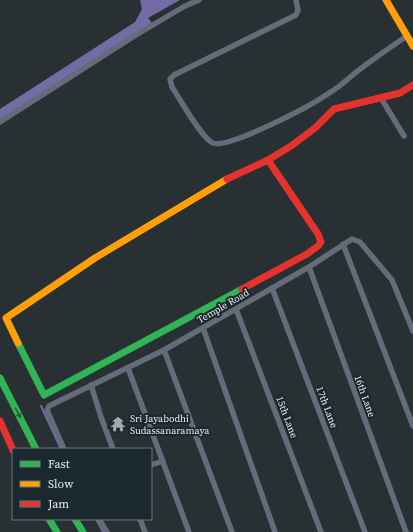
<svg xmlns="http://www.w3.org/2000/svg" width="413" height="532" font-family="'Source Serif 4',serif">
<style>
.water{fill:#726ba4}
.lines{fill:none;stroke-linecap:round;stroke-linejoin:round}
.stream{stroke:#726ba4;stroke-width:2}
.street{stroke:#636c78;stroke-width:5.5}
.fast{stroke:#30b455;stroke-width:7}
.slow{stroke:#ff9f0a;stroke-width:7}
.jam{stroke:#e5322d;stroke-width:7}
.oneway{fill:#23603d}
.labels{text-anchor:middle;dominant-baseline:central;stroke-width:4;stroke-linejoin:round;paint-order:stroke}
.street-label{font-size:10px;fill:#e3ebee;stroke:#1b282d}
.poi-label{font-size:10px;fill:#e3ebee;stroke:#1b282d;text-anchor:start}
</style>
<rect width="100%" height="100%" fill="#293033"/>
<!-- water -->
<polygon class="water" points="140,0 180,0 148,18 152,23 0,120 0,109 135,22 142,9"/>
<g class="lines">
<!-- stream -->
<g class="stream">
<polyline points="41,406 61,449"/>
<polyline points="96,519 103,532"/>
</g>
<!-- street -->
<g class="street">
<path d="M296,0L298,10L296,15L174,75L170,79L172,87C180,99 202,139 213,143C229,149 310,106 326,95C337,89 346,81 355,73C372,60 389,48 407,36"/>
<polyline points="381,98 404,136"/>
<polyline points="0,122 136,35 185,6 199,0"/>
<polyline points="343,244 413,426"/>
<polyline points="309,267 406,532"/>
<polyline points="272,288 365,532"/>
<polyline points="236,309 321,532"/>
<polyline points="203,328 275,532"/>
<polyline points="164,350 232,532"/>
<polyline points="128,368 189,532"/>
<polyline points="91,385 101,417 113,449"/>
<polyline points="64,449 47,410 49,406 164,350 309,267 352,239 360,242 392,280 413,331"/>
<polyline points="151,465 163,461"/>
<polyline points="99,519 107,532"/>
<polyline points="140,519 145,532"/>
</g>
<!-- fast -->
<g class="fast">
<polyline points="18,343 44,395 242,289"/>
<polyline points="0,378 36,449"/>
<polyline points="49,519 57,532"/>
<polyline points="75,519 83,532"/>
</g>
<!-- slow -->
<g class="slow">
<polyline points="386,0 413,46"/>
<polyline points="18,343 6,318 95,258 227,179"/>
</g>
<!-- jam -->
<g class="jam">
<polyline points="227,179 268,160 291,146 315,128 334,109 400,93 413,85"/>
<polyline points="242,289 307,254 318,246 321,242 318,234 268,160"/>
<polyline points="0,421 13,450"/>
</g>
</g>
<!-- one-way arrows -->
<defs><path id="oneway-solid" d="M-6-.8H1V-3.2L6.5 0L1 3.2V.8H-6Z"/></defs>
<use class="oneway" href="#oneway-solid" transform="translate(18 413) rotate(63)"/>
<!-- icons -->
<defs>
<symbol id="temple-bare" viewBox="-9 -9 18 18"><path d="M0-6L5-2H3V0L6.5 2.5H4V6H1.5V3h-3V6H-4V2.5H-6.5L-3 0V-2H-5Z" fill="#a2aaad" stroke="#1b282d" stroke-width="2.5" paint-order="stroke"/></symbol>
</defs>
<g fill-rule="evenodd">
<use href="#temple-bare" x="107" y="413" width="22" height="22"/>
</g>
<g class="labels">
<!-- street labels -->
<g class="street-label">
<text transform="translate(223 306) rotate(-30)">Temple Road</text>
<text transform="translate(365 396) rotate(70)">16th Lane</text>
<text transform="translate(327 407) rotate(69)">17th Lane</text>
<text transform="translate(287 417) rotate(69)">15th Lane</text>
</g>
<!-- poi labels -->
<g class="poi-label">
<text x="130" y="418">Sri Jayabodhi<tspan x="130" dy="12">Sudassanaramaya</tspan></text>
</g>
</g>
<!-- legend -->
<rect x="12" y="448" width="140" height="72" fill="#1b282d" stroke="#6b767a"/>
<rect x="20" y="461" width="20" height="6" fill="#30b455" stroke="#6b767a"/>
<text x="48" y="468" font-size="12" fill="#e3ebee">Fast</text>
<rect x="20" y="481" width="20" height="6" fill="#ff9f0a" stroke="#6b767a"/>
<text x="48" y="488" font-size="12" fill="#e3ebee">Slow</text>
<rect x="20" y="501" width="20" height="6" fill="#e5322d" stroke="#6b767a"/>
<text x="48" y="508" font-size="12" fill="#e3ebee">Jam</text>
</svg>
